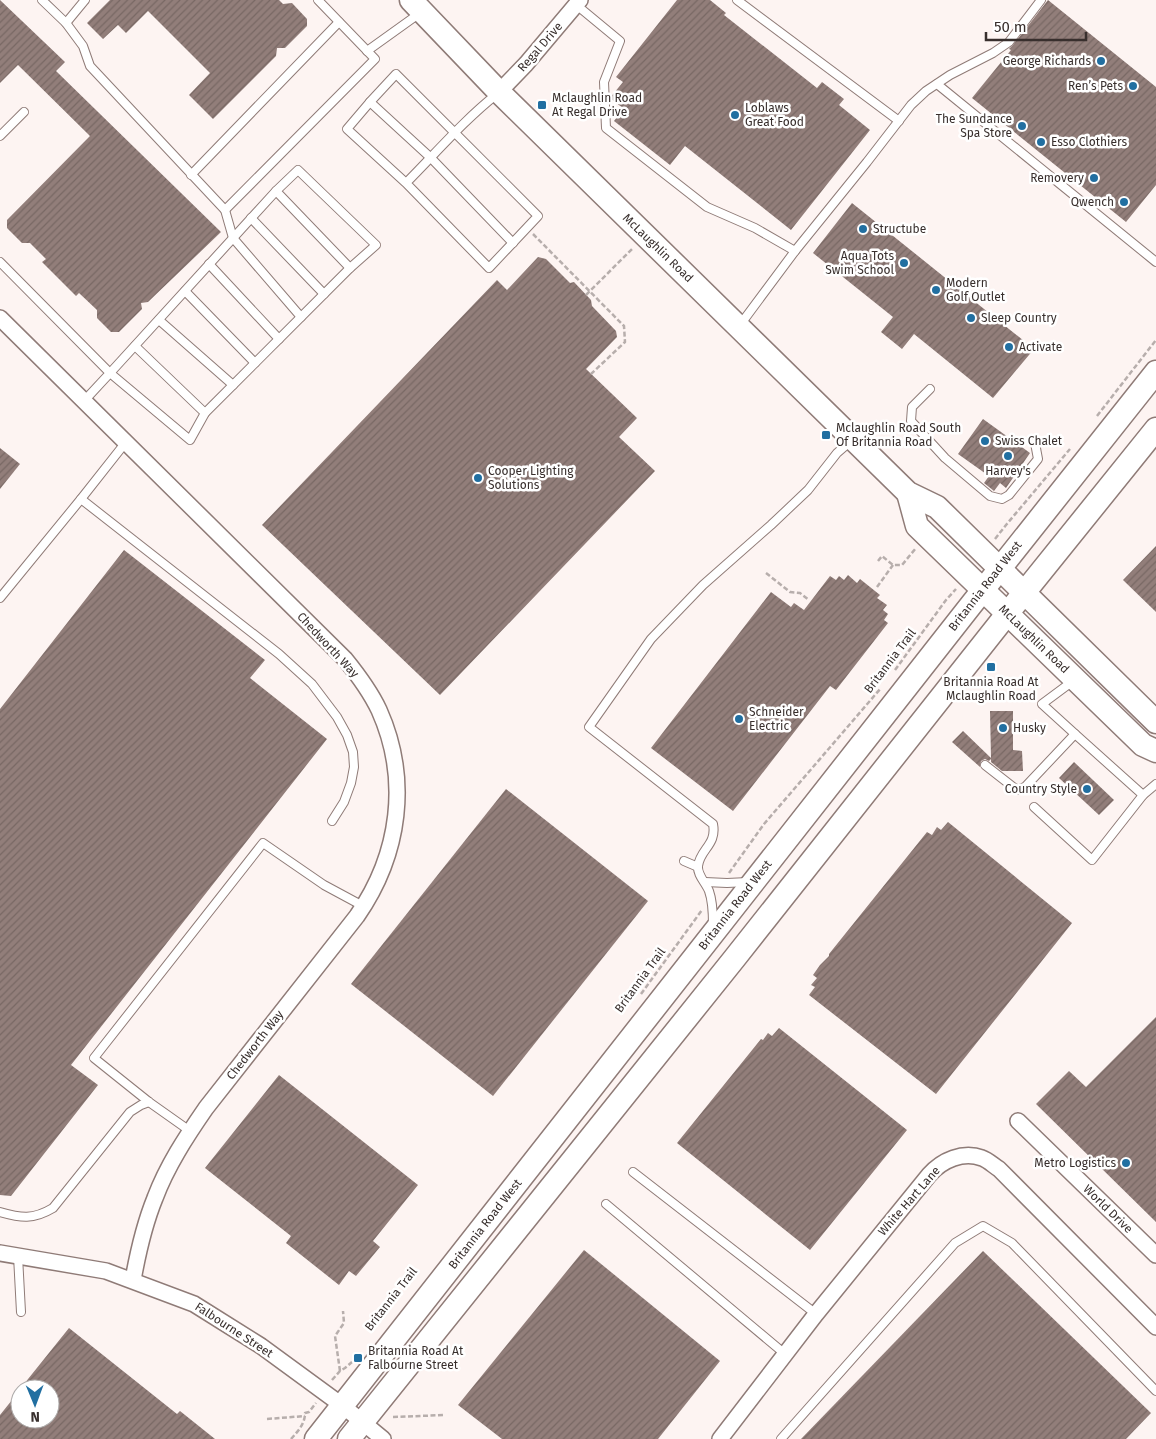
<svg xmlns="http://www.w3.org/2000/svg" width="1156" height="1439" font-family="'Fira Sans',sans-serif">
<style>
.building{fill:url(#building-hatch)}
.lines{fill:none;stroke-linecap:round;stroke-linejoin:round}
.lane-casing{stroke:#8f7b77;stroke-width:10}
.street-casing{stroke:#8f7b77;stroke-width:18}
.secondary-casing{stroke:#8f7b77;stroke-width:25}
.path{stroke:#b7aeac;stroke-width:2.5;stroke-dasharray:5 2.5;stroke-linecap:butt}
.lane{stroke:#fff;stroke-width:8}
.street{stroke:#fff;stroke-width:15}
.secondary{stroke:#fff;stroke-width:22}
.poi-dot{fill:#216fa1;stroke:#fff;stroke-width:2}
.labels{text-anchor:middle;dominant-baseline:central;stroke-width:5;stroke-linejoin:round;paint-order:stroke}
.street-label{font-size:12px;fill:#382f2d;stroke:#fff}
.poi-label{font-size:12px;fill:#382f2d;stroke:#fff;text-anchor:start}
</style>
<defs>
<pattern id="building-hatch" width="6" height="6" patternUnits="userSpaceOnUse" patternTransform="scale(1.25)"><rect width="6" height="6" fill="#927e7a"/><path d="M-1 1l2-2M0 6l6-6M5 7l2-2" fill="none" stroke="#786864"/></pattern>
</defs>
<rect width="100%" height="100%" fill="#fdf4f2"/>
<!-- building -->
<g class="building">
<polygon points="0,0 65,62 56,71 221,232 148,302 141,303 142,309 119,332 111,332 97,318 97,310 79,293 76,296 42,262 46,259 30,243 22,243 7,228 7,220 90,136 18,65 0,83"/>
<polygon points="110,0 279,0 283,4 292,3 307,19 307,26 285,48 277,48 276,56 213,119 189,95 210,73 148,11 126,33 118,25 103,39 87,23"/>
<polygon points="677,0 710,0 726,13 724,15 817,88 822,82 844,99 839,105 870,130 791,230 685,146 670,165 614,121 624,109 610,98 623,82 616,77"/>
<polygon points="1048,0 1156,87 1156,185 1126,222 972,98 1011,50 1009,49 1013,45"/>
<polygon points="852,203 1034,349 993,398 914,334 902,349 881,332 893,317 813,253"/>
<polygon points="538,257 546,259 570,283 574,282 591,300 592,306 616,331 617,337 586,369 637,418 619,437 655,471 440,695 262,525 497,280 507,290"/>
<polygon points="983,419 1030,453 1006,488 1000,483 994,491 984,483 989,476 958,454"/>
<polygon points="0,448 20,464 0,489"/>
<polygon points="1156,546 1156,612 1123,580"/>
<polygon points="124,550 265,660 250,678 327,739 71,1065 98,1085 11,1196 0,1195 0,709"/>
<polygon points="848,575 857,583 860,579 880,595 877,598 887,605 883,610 888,614 884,620 888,623 836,690 830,686 733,811 651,748 771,592 791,607 794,603 804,610 830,576 836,580 839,576 844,580"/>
<polygon points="990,711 1013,711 1013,750 1022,751 1023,771 1002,771 991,762 991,759 989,761 985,759 981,761 980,767 952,742 963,731 991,758"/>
<polygon points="1074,762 1114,800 1099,815 1059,778"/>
<polygon points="506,789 648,901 493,1096 351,984"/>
<polygon points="948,822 1072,923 936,1094 809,995 815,987 811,985 817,978 813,975 820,965 829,956 829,954 927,832 932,835 937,827 941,830"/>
<polygon points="1156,1017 1156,1222 1036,1104 1069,1071 1086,1087"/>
<polygon points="779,1028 907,1130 810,1250 677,1143 761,1039 763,1040 768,1033 772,1036"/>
<polygon points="279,1075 418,1185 373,1241 380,1247 356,1276 349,1271 339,1285 286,1243 291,1236 205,1168"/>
<polygon points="584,1250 720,1361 658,1439 502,1439 458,1405"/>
<polygon points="983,1251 1151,1413 1126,1439 801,1439"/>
<polygon points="69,1328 177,1414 180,1411 215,1439 0,1439 0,1415 20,1390 20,1419 50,1419 50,1389 20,1389"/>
</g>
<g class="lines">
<defs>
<g id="lane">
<polyline points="42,0 66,23 83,46 90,66 225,210 233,238 301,317"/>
<polyline points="737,0 899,121"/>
<polyline points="574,3 620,41 604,82 606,128 707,207 755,228 795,251"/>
<polyline points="66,23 85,0"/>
<polyline points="367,51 420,13"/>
<polyline points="937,84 1156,262"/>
<polyline points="370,102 431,158 513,243"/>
<polyline points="0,136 24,112"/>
<polyline points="191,175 339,22"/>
<path d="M406,183L347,129L370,102L396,74L538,216L489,268L406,183C436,153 464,120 497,94"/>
<polyline points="276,191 350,268"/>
<polyline points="225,210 375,59 318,0"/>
<polyline points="251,218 324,294"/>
<polyline points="0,262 110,373 190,440 205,413 350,268 376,245 298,170 276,191 110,373 84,401"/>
<polyline points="209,264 279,339"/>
<polyline points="185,291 255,363"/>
<polyline points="159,320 233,385"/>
<polyline points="740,325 795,251 867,162 911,105 926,91 950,75 993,53 1009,42 1041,0"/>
<polyline points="135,346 205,413"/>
<polyline points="930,389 912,407 911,421 945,458 990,496 1002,499 1009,495 1038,459 1035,443"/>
<polyline points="81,499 279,654 312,684 337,717 347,735 353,752 354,767 351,783 344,802 332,821"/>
<polyline points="0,598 81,499 126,442"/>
<polyline points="1073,681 1042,704 1075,734"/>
<polyline points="985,765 1017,790 1025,787 1075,734 1143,795"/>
<polyline points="1034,807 1092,860 1143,795 1156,784"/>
<polyline points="684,861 698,867"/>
<polyline points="705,882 727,883 748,882"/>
<path d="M713,925C713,914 713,902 709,891C706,883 697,875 698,866C700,849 717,845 713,824L589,727L651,639L703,585L771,525L808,490L837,453L852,440"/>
<polyline points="190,1131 149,1102 94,1058 263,843 324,885 363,906"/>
<polyline points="633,1172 816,1314"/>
<polyline points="606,1204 785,1354"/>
<path d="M0,1212C21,1218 33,1220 53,1208L130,1112L141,1105L149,1102"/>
<polyline points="18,1256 21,1312"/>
<polyline points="781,1439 955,1243 983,1226 1012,1243 1156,1391"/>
</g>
<g id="street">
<polyline points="499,92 526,64 580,0"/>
<path d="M0,318L345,659C358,675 370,691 379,710C410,779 400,854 357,916L206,1108C186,1137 167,1166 155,1198C144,1225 138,1252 133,1280"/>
<polyline points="1018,1121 1156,1255"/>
<polyline points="0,1253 106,1271 194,1304 261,1346 343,1406 383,1439"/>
<path d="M720,1439L816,1314L929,1175C942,1160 963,1151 982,1158C988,1160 994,1166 999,1169L1156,1327"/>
</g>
<g id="secondary">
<polyline points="411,0 499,92 908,493 937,507 1156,722"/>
<polyline points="908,493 917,526 1143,745 1156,751"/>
<polyline points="316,1439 971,605 1156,372"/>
<polyline points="349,1439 734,959 1007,614 1156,429"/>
</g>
</defs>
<!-- lane casing -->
<use href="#lane" class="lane-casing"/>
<!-- street casing -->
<use href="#street" class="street-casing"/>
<!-- secondary casing -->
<use href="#secondary" class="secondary-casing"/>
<!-- path -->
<g class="path">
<polyline points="533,234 624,326 625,342 591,374"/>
<polyline points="586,295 633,248"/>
<polyline points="1097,416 1156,340"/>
<polyline points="995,539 1006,525 1070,449"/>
<polyline points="878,561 882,556 893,565 902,565 916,548"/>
<polyline points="766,573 790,592 800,593 809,600"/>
<polyline points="877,587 893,565"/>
<polyline points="895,670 946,600 956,589"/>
<polyline points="729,873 764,824 881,688"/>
<polyline points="641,994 702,910"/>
<polyline points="340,1371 335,1336 344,1323 343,1311"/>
<polyline points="332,1380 340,1371 345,1368 352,1362"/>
<polyline points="393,1417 445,1415"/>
<polyline points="267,1419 305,1416"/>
<path d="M291,1439C298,1431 305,1424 305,1413L309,1412L316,1403"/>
</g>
<!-- lane -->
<use href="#lane" class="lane"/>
<!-- street -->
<use href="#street" class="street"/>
<!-- secondary -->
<use href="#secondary" class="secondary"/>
</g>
<!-- markers -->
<g class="poi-dot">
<circle cx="1101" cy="61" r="5"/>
<circle cx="1133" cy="86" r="5"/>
<rect x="537" y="100" width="10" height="10" rx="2.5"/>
<circle cx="735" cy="115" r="5"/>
<circle cx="1022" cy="126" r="5"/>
<circle cx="1041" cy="142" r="5"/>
<circle cx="1094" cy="178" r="5"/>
<circle cx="1124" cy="202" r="5"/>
<circle cx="863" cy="229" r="5"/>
<circle cx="904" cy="263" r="5"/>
<circle cx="936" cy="290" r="5"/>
<circle cx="971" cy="318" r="5"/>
<circle cx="1009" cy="347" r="5"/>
<rect x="821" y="430" width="10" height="10" rx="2.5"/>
<circle cx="985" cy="441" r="5"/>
<circle cx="1008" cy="456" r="5"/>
<circle cx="478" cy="478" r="5"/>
<rect x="986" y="662" width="10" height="10" rx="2.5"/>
<circle cx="739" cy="719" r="5"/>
<circle cx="1003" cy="728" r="5"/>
<circle cx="1087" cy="789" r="5"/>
<circle cx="1126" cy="1163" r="5"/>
<rect x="353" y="1353" width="10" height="10" rx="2.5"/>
</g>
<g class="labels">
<!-- street labels -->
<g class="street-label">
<text transform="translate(540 47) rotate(-49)">Regal Drive</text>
<text transform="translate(658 248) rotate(44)">McLaughlin Road</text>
<text transform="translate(985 586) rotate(-52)">Britannia Road West</text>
<text transform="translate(1034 639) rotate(44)">McLaughlin Road</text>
<text transform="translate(328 645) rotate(47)">Chedworth Way</text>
<text transform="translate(890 661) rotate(-53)">Britannia Trail</text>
<text transform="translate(735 905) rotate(-52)">Britannia Road West</text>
<text transform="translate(640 980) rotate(-54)">Britannia Trail</text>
<text transform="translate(255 1045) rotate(-52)">Chedworth Way</text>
<text transform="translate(909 1201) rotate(-49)">White Hart Lane</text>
<text transform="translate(1108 1209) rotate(44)">World Drive</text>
<text transform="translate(485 1224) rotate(-52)">Britannia Road West</text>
<text transform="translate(391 1299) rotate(-52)">Britannia Trail</text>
<text transform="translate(234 1330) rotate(33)">Falbourne Street</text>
</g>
<!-- poi labels -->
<g class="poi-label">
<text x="1091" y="61" text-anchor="end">George Richards</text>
<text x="1123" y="86" text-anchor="end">Ren’s Pets</text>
<text x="552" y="98">Mclaughlin Road<tspan x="552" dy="14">At Regal Drive</tspan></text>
<text x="745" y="108">Loblaws<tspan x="745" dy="14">Great Food</tspan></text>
<text x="1012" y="119" text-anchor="end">The Sundance<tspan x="1012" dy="14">Spa Store</tspan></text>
<text x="1051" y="142">Esso Clothiers</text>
<text x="1084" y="178" text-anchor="end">Removery</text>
<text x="1114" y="202" text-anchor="end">Qwench</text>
<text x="873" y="229">Structube</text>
<text x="894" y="256" text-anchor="end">Aqua Tots<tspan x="894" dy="14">Swim School</tspan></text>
<text x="946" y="283">Modern<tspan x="946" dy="14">Golf Outlet</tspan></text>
<text x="981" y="318">Sleep Country</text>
<text x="1019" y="347">Activate</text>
<text x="836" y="428">Mclaughlin Road South<tspan x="836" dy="14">Of Britannia Road</tspan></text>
<text x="995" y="441">Swiss Chalet</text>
<text x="488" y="471">Cooper Lighting<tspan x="488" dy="14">Solutions</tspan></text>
<text x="1008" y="471" text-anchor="middle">Harvey's</text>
<text x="991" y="682" text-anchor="middle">Britannia Road At<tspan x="991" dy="14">Mclaughlin Road</tspan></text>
<text x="749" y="712">Schneider<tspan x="749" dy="14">Electric</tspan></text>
<text x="1013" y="728">Husky</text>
<text x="1077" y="789" text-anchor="end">Country Style</text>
<text x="1116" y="1163" text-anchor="end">Metro Logistics</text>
<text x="368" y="1351">Britannia Road At<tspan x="368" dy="14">Falbourne Street</tspan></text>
</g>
</g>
<!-- north arrow -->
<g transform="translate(35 1404) rotate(179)"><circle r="24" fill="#ffffff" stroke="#afacab"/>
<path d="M0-4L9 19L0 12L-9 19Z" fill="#216fa1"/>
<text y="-8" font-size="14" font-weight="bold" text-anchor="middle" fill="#382f2d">N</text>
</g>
<!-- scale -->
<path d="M986 32v8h100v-8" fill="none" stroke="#382f2d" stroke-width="2.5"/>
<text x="994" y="32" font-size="15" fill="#382f2d" stroke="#ffffff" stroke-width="4" paint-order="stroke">50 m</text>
</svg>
